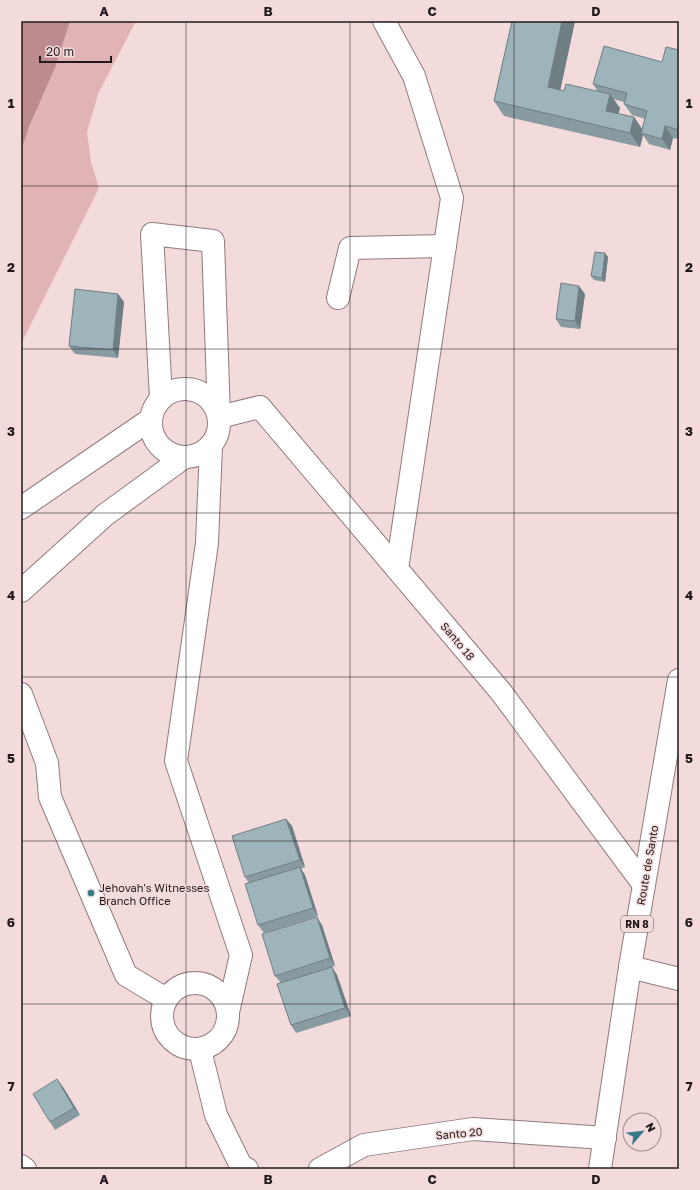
<svg xmlns="http://www.w3.org/2000/svg" width="700" height="1190" font-family="'Golos Text',sans-serif">
<style>
.green{fill:#e1b3b6}
.water{fill:#bd8b8f}
.lines{fill:none;stroke-linecap:round;stroke-linejoin:round}
.minor-casing{stroke:#917b7c;stroke-width:24}
.major-casing{stroke:#917b7c;stroke-width:24}
.minor{stroke:#fff;stroke-width:22}
.major{stroke:#fff;stroke-width:22}
.wall{fill:#889ba1;fill-rule:evenodd}
.shaded-wall{fill:#6f7e83}
.building{fill:#9eb4bb;stroke:#6f7e83}
.grid{fill:none;stroke:#221a1a;stroke-width:1;stroke-opacity:0.55}
.poi-dot{fill:#367989;stroke:#f3dbdc;stroke-width:1.5}
.labels{text-anchor:middle;dominant-baseline:central;stroke-width:3;stroke-linejoin:round;paint-order:stroke}
.shield{fill:#f3dbdc;stroke:#615454;stroke-width:1}
.shield-label{font-size:10px;font-weight:bold;fill:#221a1a}
.street-label{font-size:11px;fill:#221a1a;stroke:#f3dbdc}
.poi-label{font-size:11px;fill:#221a1a;stroke:#f3dbdc;text-anchor:start}
.neatline{fill:none;stroke:#221a1a;stroke-width:1.5}
.grid-label{font-size:13px;text-anchor:middle;font-weight:bold;fill:#221a1a}
</style>
<rect width="100%" height="100%" fill="#f3dbdc"/>
<!-- green -->
<polygon class="green" points="70,21 136,21 98,94 87,132 91,162 99,188 21,344 21,152 29,127 55,68"/>
<!-- water -->
<polygon class="water" points="21,21 70,21 55,68 29,127 21,152"/>
<g class="lines">
<defs>
<g id="minor">
<polyline points="384,21 414,76 452,198 397,569"/>
<polyline points="338,298 350,248 445,246"/>
<circle cx="185" cy="423" r="34"/>
<polyline points="161,398 152,234 213,241 219,417 260,407 501,692 644,885"/>
<polyline points="211,446 207,543 176,761 241,955 228,1012"/>
<polyline points="21,508 151,419"/>
<polyline points="21,591 105,515 183,458"/>
<polyline points="21,694 47,763 50,797 126,975 166,999"/>
<polyline points="630,967 679,979"/>
<circle cx="195" cy="1016" r="33"/>
<polyline points="200,1050 216,1115 241,1166 247,1169"/>
<polyline points="21,1166 25,1169"/>
<polyline points="320,1169 364,1145 473,1129 605,1138"/>
</g>
<polyline id="major" points="600,1169 630,967 679,680"/>
</defs>
<!-- minor casing -->
<use href="#minor" class="minor-casing"/>
<!-- major casing -->
<use href="#major" class="major-casing"/>
<!-- minor -->
<use href="#minor" class="minor"/>
<!-- major -->
<use href="#major" class="major"/>
</g>
<!-- wall -->
<g class="wall">
<path d="M512,21H575L560,90L564,91L598,92L593,84L662,62L679,50V139L673,138L670,150L649,144L643,135L640,147L504,116L494,101ZM613,99L624,102V104L632,115L645,119L642,129L634,117L618,114L620,108Z"/>
<polygon points="608,257 605,282 594,280 591,276"/>
<polygon points="118,294 124,302 118,358 75,354 69,346"/>
<polygon points="585,294 580,329 561,327 556,319"/>
<polygon points="286,819 292,826 305,867 301,869 305,875 318,916 264,933 258,925 249,883 245,877"/>
<polygon points="322,925 335,966 311,974 332,967 337,975 351,1016 296,1033 291,1025 281,983 275,976"/>
<polygon points="63,1087 80,1115 55,1130 50,1122"/>
</g>
<!-- shaded-wall -->
<g class="shaded-wall">
<polygon points="562,21 575,21 558,101 548,87"/>
<polygon points="610,94 620,108 616,125 606,111"/>
<polygon points="634,117 644,132 641,133 643,135 640,147 630,133"/>
<polygon points="665,126 673,138 670,150 662,139"/>
<polygon points="605,253 608,257 605,282 602,278"/>
<polygon points="579,286 585,294 580,329 575,321"/>
<polygon points="118,294 124,302 118,358 113,350"/>
<polygon points="286,819 292,826 305,867 300,860"/>
<polygon points="300,867 305,875 318,916 313,908"/>
<polygon points="317,917 322,925 335,966 330,958"/>
<polygon points="332,967 337,975 351,1016 345,1008"/>
<polygon points="57,1079 63,1087 80,1115 74,1108"/>
</g>
<!-- building -->
<g class="building">
<polygon points="512,21 562,21 548,87 564,91 566,84 610,94 606,111 634,117 630,133 494,101"/>
<polygon points="604,46 662,62 666,47 679,50 679,130 665,126 662,139 641,133 647,111 624,104 627,93 593,84"/>
<polygon points="595,252 605,253 602,278 591,276"/>
<polygon points="561,283 579,286 575,321 556,319"/>
<polygon points="75,289 118,294 113,350 69,346"/>
<polygon points="286,819 300,860 245,877 232,836"/>
<polygon points="300,867 313,908 258,925 245,884"/>
<polygon points="317,917 330,958 275,976 262,934"/>
<polygon points="332,967 345,1008 291,1025 277,984"/>
<polygon points="57,1079 74,1108 50,1122 33,1094"/>
</g>
<!-- grid -->
<path class="grid" d="M186,21V1169M350,21V1169M514,21V1169M21,186H679M21,349H679M21,513H679M21,677H679M21,841H679M21,1004H679"/>
<!-- markers -->
<circle class="poi-dot" cx="91" cy="893" r="4"/>
<g class="labels">
<!-- shield labels -->
<rect class="shield" x="621" y="916" width="32" height="16" rx="3"/>
<g class="shield-label">
<text x="637" y="924">RN 8</text>
</g>
<!-- street labels -->
<g class="street-label">
<text transform="translate(458 641) rotate(50)">Santo 18</text>
<text transform="translate(647 865) rotate(-80)">Route de Santo</text>
<text transform="translate(459 1133) rotate(-5)">Santo 20</text>
</g>
<!-- poi labels -->
<g class="poi-label">
<text x="99" y="887">Jehovah's Witnesses<tspan x="99" dy="13">Branch Office</tspan></text>
</g>
</g>
<!-- border -->
<rect width="700" height="1190" fill="none" stroke="#f3dbdc" stroke-width="44"/>
<!-- north arrow -->
<g transform="translate(642 1132) rotate(62)"><circle r="19" fill="#f3dbdc" stroke="#9f8e8e"/>
<path d="M0-3L7 15L0 10L-7 15Z" fill="#367989"/>
<text y="-6" font-size="11" font-weight="bold" text-anchor="middle" fill="#221a1a">N</text>
</g>
<!-- scale -->
<path d="M40 56v6h71v-6" fill="none" stroke="#221a1a" stroke-width="2"/>
<text x="46" y="56" font-size="12" fill="#221a1a" stroke="#f3dbdc" stroke-width="3" paint-order="stroke">20 m</text>
<rect x="22" y="22" width="656" height="1146" class="neatline"/>
<g class="grid-label">
<text x="104" y="16">A</text>
<text x="268" y="16">B</text>
<text x="432" y="16">C</text>
<text x="596" y="16">D</text>
<text x="11" y="108">1</text>
<text x="689" y="108">1</text>
<text x="11" y="272">2</text>
<text x="689" y="272">2</text>
<text x="11" y="436">3</text>
<text x="689" y="436">3</text>
<text x="11" y="600">4</text>
<text x="689" y="600">4</text>
<text x="11" y="763">5</text>
<text x="689" y="763">5</text>
<text x="11" y="927">6</text>
<text x="689" y="927">6</text>
<text x="11" y="1091">7</text>
<text x="689" y="1091">7</text>
<text x="104" y="1184">A</text>
<text x="268" y="1184">B</text>
<text x="432" y="1184">C</text>
<text x="596" y="1184">D</text>
</g>
</svg>
